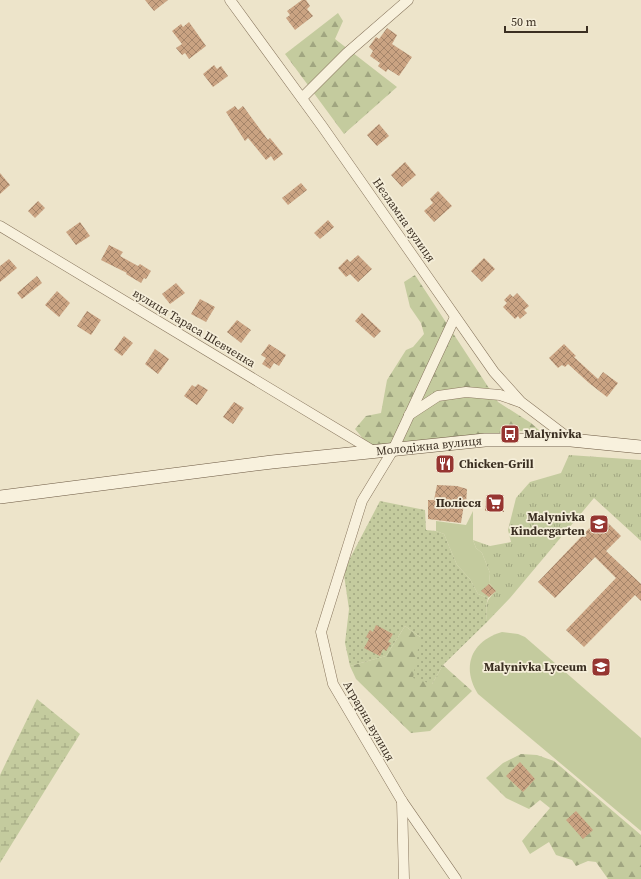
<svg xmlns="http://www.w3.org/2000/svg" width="641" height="879" font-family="'Source Serif 4',serif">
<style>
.grass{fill:#c4cb9e}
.forest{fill:url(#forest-firs)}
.wetland{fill:url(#wetland-marsh)}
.park{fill:url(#park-tufts)}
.garden{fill:url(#garden-dots)}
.building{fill:url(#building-cross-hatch)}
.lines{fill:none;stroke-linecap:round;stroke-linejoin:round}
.street-casing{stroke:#89775f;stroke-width:11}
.secondary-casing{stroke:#6b5842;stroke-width:14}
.street{stroke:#f8f1dd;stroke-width:10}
.secondary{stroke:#f8f1dd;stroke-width:13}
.labels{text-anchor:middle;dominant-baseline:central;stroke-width:3.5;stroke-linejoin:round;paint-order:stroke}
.street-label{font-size:12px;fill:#3b2f22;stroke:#f5eed9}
.poi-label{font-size:12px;font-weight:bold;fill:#3b2f22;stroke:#f5eed9;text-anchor:end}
</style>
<defs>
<pattern id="forest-firs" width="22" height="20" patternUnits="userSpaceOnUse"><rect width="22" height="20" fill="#c4cb9e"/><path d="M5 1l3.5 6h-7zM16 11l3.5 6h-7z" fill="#a0a580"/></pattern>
<pattern id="wetland-marsh" width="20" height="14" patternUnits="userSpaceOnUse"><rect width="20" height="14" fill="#c4cb9e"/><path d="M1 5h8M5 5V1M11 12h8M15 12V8" fill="none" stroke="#a0a580"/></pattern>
<pattern id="park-tufts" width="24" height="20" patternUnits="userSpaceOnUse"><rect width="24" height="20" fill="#c4cb9e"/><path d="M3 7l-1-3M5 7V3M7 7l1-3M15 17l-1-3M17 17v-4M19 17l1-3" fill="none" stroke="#a0a580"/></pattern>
<pattern id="garden-dots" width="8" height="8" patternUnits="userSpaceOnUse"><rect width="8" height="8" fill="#c4cb9e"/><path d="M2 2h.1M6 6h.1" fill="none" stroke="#a0a580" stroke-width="1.8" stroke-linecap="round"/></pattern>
<pattern id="building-cross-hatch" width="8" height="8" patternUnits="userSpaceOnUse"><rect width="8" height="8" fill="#caa382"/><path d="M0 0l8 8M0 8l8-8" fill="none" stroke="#a5856a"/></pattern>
</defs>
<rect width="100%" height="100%" fill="#ede4ca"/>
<!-- grass -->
<g class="grass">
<polygon points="473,511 473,540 476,548 482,553 490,573 489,583 496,591 488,598 478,594 470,579 457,565 444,534 436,531 436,521 466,525"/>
<path d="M502,632L518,634L525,637L641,738V831L478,694C461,667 471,641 502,632Z"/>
</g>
<!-- forest -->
<g class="forest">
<polygon points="338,13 343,21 335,39 397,87 344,134 285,54"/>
<polygon points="415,275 498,402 531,423 540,431 518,431 369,446 355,429 366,416 381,413 387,380 406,350 413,347 424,334 421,323 410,307 404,282"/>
<polygon points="405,626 420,637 432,684 443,665 472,691 430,731 411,733 356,679 350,666 386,656"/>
<polygon points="521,754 537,755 554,761 641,835 641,879 608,879 596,862 588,861 576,866 572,860 556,855 549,842 530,854 522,841 550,808 540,800 529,809 506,798 486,778 503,763"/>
</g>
<!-- wetland -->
<polygon class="wetland" points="37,699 80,734 0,863 0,775"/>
<!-- park -->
<path class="park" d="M569,455L641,460V541L594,498L510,598L487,622C486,606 484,602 496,591L489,583L490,573L482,553L476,548L473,540L490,546L511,542L508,530L516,498L530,482L561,473Z"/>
<!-- garden -->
<polygon class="garden" points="380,501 425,510 426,530 436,531 444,534 457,565 470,579 478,594 488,598 486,607 487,622 443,665 432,684 413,678 420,637 405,626 386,656 350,666 345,643 349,609 344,575 346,566"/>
<!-- building -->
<g class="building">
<polygon points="145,0 168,0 154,11"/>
<polygon points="302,0 306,0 310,6 307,9 313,16 295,30 286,18 290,15 287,11"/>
<polygon points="189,22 206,46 189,59 185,53 182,55 176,48 182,44 172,31 181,24 183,27"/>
<polygon points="387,28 397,35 392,44 412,57 399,76 388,69 386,72 378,66 380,63 370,56 373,51 369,47 376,37 379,39"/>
<polygon points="214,65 217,69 221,66 228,76 213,87 203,74"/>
<polygon points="235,106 238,110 243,106 268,140 270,138 283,154 274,161 271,156 266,160 248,138 245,141 226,112"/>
<polygon points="379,124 389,136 377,146 367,135"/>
<polygon points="405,162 416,175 402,187 391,175"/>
<polygon points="0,173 10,185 0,194"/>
<polygon points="301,183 307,190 288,205 282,198"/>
<polygon points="438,191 452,206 434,222 424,211 433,203 430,199"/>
<polygon points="38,201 45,208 35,218 28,211"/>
<polygon points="328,220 334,227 320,239 314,233"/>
<polygon points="80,222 90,236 76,245 66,232"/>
<polygon points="109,245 123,252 120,256 138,266 140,264 151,271 146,279 144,278 141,283 126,274 127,273 101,260"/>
<polygon points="358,255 372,269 358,282 350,274 346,277 338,268 347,259 350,262"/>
<polygon points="484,258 495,269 482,282 471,271"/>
<polygon points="9,259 17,268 0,282 0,266"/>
<polygon points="37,276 42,283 22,299 17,293"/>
<polygon points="176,283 185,293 170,304 162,294"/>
<polygon points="57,291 70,303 59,317 45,305"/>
<polygon points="517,293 529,306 524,310 527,313 520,319 518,316 515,319 503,307 507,303 504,300 510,294 513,297"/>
<polygon points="200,299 215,307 206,322 191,314"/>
<polygon points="87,311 101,320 91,335 77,326"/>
<polygon points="362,313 381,331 374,338 355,321"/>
<polygon points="237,320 251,330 241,343 227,332"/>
<polygon points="124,336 133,343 122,356 114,350"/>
<polygon points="269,344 286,355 279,366 274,363 270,369 262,364 266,358 261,355"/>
<polygon points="564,344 576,356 574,357 598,379 603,372 618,383 607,397 589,383 568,364 565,367 562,365 558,368 549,358"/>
<polygon points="155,349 169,359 158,374 145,364"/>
<polygon points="198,384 208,390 197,405 184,396 192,385 195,387"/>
<polygon points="234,402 244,408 233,424 223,417"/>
<polygon points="437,485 457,486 467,489 466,504 464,504 461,523 428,519 428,500 434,500"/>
<polygon points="486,495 504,495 504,512 485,511"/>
<polygon points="601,516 621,536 606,551 641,584 641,601 635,595 584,647 566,630 616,578 595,557 555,598 538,582"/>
<polygon points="489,584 496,591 489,597 481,591"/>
<polygon points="376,625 393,634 388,642 391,643 386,651 383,649 380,656 364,648 369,639 366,637 370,630 373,632"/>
<polygon points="520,762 535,779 523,792 506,776"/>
<polygon points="576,811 593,830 583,839 566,820"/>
</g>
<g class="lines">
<defs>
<g id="street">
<polyline points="230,0 322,126 494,372 521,402 571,440"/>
<polyline points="302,98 347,53 408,0"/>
<polyline points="0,226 375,452"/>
<polyline points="455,317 393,450 362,501 321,632 333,684 402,801 456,879"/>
<polyline points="409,415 438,396 466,392 500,395 520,402"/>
<polyline points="402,801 404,879"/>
</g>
<g id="secondary">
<path id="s1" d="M0,497L272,462L485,440H571L641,447"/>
</g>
</defs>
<!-- street casing -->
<use href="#street" class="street-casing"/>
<!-- secondary casing -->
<use href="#secondary" class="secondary-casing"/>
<!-- street -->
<use href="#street" class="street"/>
<!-- secondary -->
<use href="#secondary" class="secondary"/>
</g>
<!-- icons -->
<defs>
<symbol id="bus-square" viewBox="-11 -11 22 22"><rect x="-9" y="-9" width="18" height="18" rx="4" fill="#963531" stroke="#f5eed9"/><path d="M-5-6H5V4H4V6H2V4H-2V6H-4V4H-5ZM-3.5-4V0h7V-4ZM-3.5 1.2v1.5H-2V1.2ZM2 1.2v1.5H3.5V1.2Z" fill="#fff"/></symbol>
<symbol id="restaurant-square" viewBox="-11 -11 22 22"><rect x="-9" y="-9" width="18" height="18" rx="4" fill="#963531" stroke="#f5eed9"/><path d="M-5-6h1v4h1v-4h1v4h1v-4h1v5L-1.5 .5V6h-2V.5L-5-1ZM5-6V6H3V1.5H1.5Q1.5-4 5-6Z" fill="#fff"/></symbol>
<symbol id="supermarket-square" viewBox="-11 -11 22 22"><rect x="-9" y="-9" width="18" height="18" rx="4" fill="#963531" stroke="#f5eed9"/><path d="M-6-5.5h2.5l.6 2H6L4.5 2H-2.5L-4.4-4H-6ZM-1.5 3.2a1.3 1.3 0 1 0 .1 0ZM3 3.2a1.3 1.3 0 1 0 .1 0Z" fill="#fff"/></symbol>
<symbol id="school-square" viewBox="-11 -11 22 22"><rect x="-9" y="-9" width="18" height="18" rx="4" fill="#963531" stroke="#f5eed9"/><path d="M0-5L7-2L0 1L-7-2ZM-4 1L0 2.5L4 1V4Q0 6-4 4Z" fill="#fff"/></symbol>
</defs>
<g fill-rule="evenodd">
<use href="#bus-square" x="499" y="423" width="22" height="22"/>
<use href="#restaurant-square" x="434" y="453" width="22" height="22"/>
<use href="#supermarket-square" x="484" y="492" width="22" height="22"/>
<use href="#school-square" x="588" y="513" width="22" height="22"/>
<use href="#school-square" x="590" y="656" width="22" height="22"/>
</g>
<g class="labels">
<!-- street labels -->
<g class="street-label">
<text transform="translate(404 220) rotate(55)">Незламна вулиця</text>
<text transform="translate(194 328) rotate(31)">вулиця Тараса Шевченка</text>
<text stroke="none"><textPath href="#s1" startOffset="432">Молодіжна вулиця</textPath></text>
<text transform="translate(369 721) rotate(60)">Аграрна вулиця</text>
</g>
<!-- poi labels -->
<g class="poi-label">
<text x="524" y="434" text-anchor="start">Malynivka</text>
<text x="459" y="464" text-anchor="start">Chicken-Grill</text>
<text x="481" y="503">Полісся</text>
<text x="585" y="517">Malynivka<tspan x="585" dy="14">Kindergarten</tspan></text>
<text x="587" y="667">Malynivka Lyceum</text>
</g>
</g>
<!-- scale -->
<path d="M505 26v6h82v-6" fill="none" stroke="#3b2f22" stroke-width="2"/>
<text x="511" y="26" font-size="12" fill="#3b2f22" stroke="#f5eed9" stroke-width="3" paint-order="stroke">50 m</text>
</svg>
